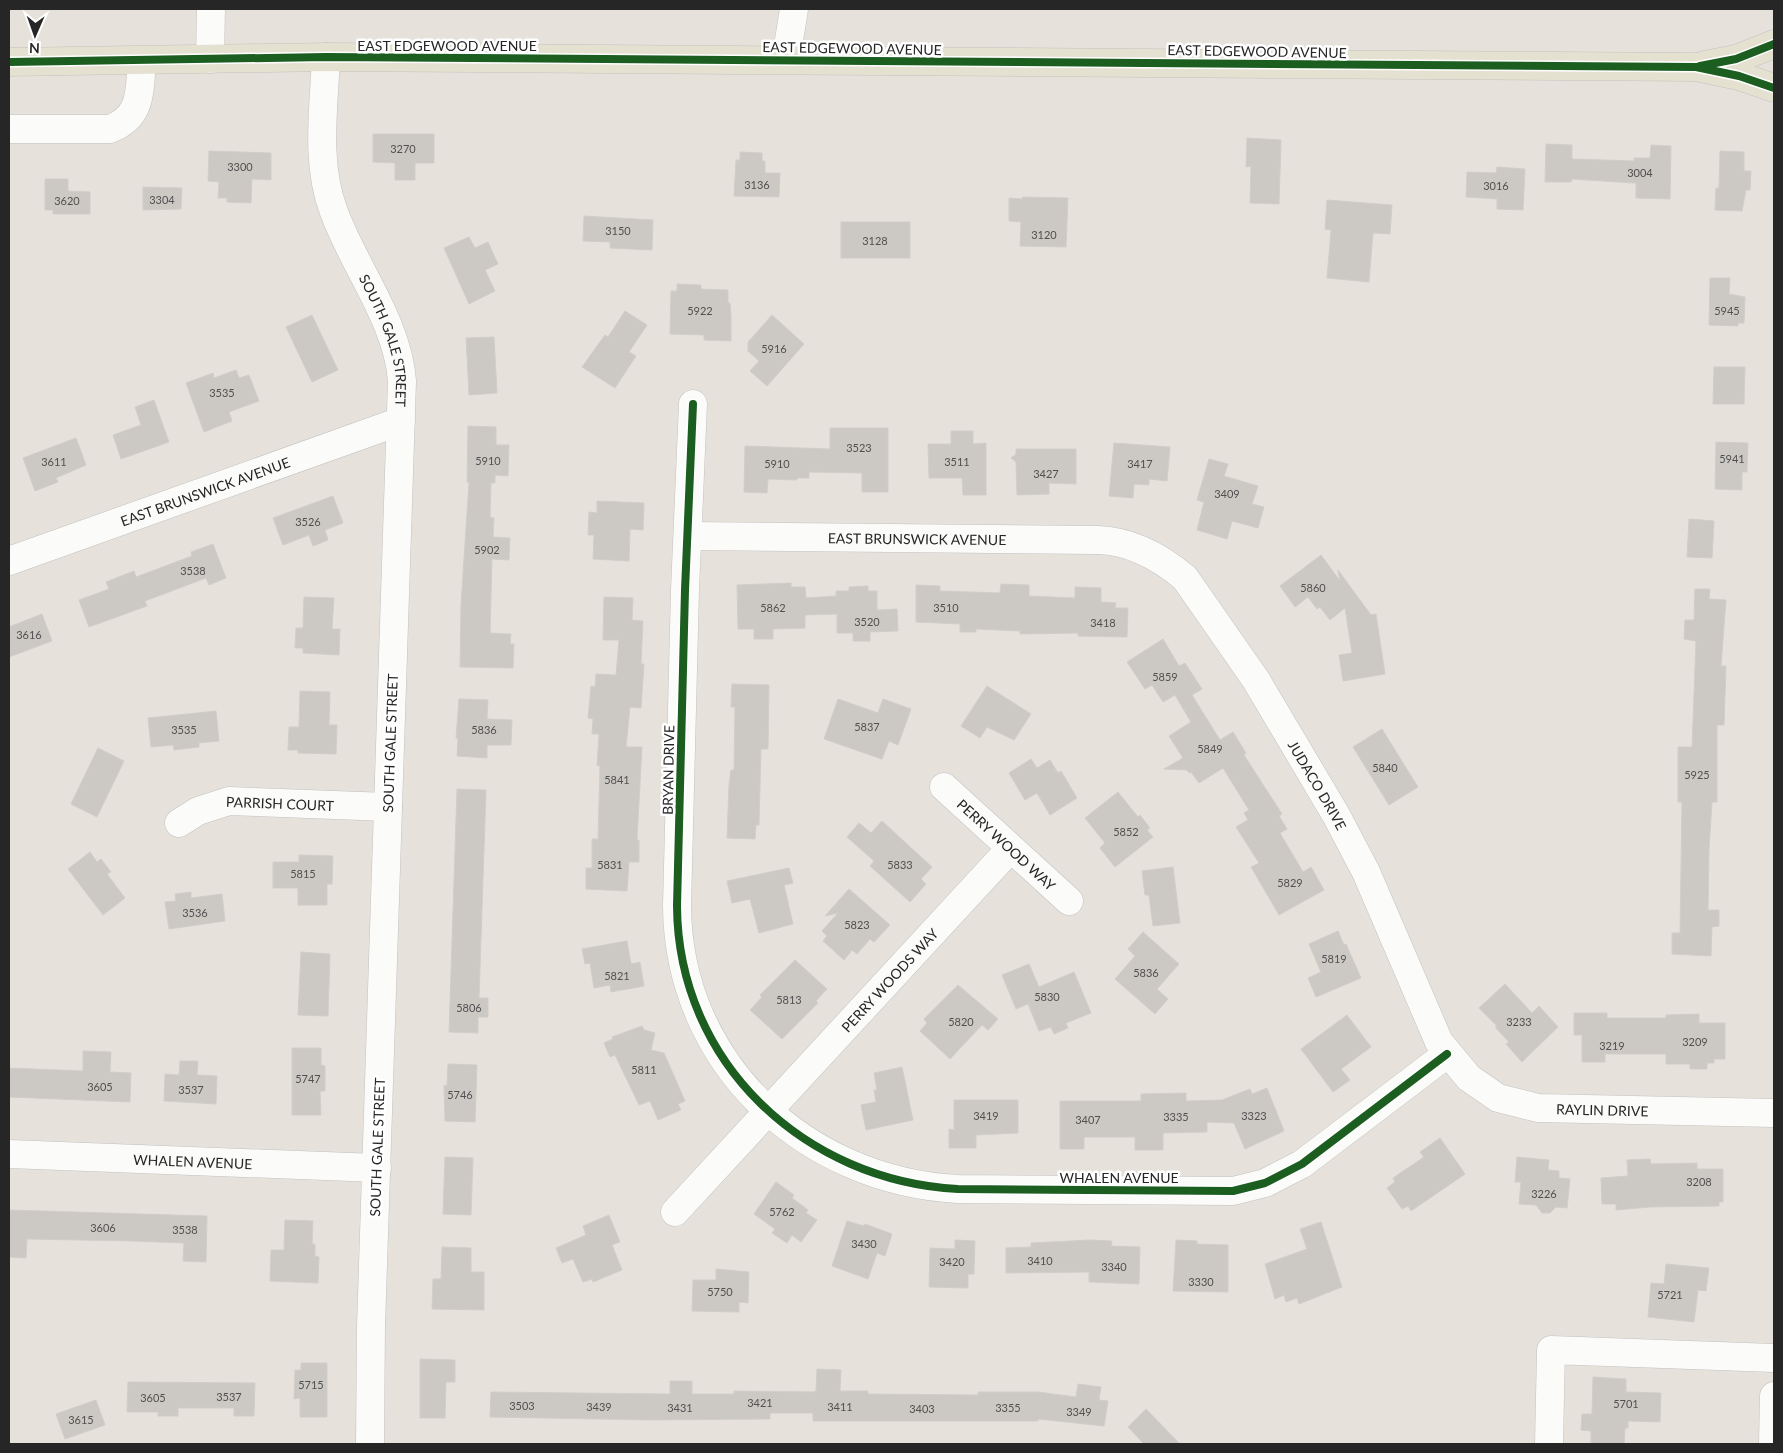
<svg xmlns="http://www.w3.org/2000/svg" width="1783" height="1453" font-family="Lato,sans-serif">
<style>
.building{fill:#ccc9c5;stroke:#d1cdc8}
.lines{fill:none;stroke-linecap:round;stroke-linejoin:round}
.minor-casing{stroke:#c3c1c1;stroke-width:29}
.major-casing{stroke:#c3c1bf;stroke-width:29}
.minor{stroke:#fbfbfa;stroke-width:28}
.major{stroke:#e5e1d1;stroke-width:28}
.cycleway-casing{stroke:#fff;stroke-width:11}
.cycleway{stroke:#1b5e20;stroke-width:8}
.labels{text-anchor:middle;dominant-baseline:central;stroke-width:5;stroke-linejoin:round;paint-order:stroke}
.number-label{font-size:11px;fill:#515050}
.street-label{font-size:14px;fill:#262626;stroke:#fff}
</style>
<rect width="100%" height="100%" fill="#e6e2db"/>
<!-- building -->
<g class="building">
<polygon points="373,134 434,134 434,163 415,163 415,180 395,180 395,163 373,162"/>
<polygon points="1247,138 1281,140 1279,204 1250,203 1251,166 1246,167"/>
<polygon points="1546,144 1572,145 1572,159 1634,161 1634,158 1650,158 1651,145 1671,146 1670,199 1636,198 1636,183 1633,183 1572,179 1571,182 1545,182"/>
<polygon points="209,151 271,153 271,180 252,179 251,203 227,202 227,198 218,198 219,182 208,181"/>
<polygon points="1720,151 1744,152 1744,171 1751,171 1750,190 1746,190 1742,211 1715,210 1716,188 1719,188"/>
<polygon points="740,152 762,153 762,161 765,161 765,173 780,173 779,197 734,196 736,160 740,160"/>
<polygon points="1497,167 1525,169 1523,210 1497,209 1497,199 1466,197 1467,172 1496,173"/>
<polygon points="45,179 68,179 68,191 90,192 90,214 53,214 53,210 45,210"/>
<polygon points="143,187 182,188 181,209 143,210"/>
<polygon points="1023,197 1068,198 1066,247 1020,246 1021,222 1009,221 1009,198 1022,199"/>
<polygon points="1327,200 1392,205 1390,234 1373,233 1369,282 1327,278 1331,230 1325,229"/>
<polygon points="584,216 653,220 652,250 610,248 610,242 583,241"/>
<rect x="841" y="222" width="69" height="36"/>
<polygon points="469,237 475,248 488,242 498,264 485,270 495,291 469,304 444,248"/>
<polygon points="1710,278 1730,278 1729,294 1745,297 1744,323 1738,323 1738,326 1709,325"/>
<polygon points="677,284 701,285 701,289 728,290 728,303 730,303 731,316 731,341 704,340 704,335 670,334 671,291 677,291"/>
<polygon points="625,311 647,325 629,352 636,356 615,388 582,367 605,335 608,337"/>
<polygon points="312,315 338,370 312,382 286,327"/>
<polygon points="772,315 804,344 767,386 750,371 759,361 748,351 748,342"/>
<polygon points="494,337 497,393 469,395 466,338"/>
<polygon points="1714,367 1745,367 1744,404 1713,404"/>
<polygon points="236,370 239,378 249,375 259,401 229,412 232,421 204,432 186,383 213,373 214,378"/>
<polygon points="154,400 169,442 121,459 113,435 141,425 135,407"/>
<polygon points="468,426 496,427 496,445 509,445 508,476 495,475 495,483 491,483 490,517 494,518 493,537 510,538 509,560 492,559 490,633 511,634 510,644 514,644 513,668 460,667 461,605 469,482 467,482"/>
<polygon points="830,428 888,428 888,492 862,492 862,473 809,472 809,478 797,478 797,480 768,479 767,493 744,492 745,446 830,449"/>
<polygon points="951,431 973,431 973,444 986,443 986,495 963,495 962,478 929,478 928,444 951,444"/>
<polygon points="76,438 86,465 56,478 58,482 35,491 23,458"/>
<polygon points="1716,442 1748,443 1747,472 1742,472 1742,490 1715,489"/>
<polygon points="1114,443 1170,447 1167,481 1149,479 1149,485 1134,484 1133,498 1109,496"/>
<polygon points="1016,449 1076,449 1076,484 1049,483 1049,494 1017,495 1016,462 1011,458 1016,454"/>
<polygon points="1209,459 1228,464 1224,476 1258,486 1252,504 1264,507 1258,528 1232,521 1227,539 1197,530 1204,502 1197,500"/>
<polygon points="333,496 343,523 325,530 328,540 313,546 309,535 283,545 273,518"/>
<polygon points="597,501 644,503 643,530 630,529 629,561 593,559 594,535 588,535 589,512 597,513"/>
<polygon points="1689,519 1714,521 1712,558 1687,557"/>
<polygon points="213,544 226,578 209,585 206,578 145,601 147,606 89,627 79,600 109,589 106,582 134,571 136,577 192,556 191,552"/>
<polygon points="1321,555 1340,581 1338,570 1371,615 1376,614 1385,674 1343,681 1339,655 1352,653 1345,608 1330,620 1320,607 1317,609 1308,597 1295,607 1280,586"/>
<polygon points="791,583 791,587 805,587 806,598 836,596 836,591 849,591 849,587 868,586 868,591 877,591 877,610 897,609 898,631 870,632 870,641 853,641 853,633 837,633 837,614 805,615 805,628 773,629 773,639 754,639 754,629 738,629 737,585"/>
<polygon points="1001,584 1029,585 1029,596 1075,598 1075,587 1101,588 1101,602 1116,603 1115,608 1128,608 1127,637 1078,636 1078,633 1020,634 1020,631 976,629 976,632 960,632 960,624 916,622 916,585 940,586 940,591 1000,593"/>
<polygon points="1695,589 1710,589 1709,599 1726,600 1721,666 1726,666 1724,725 1717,725 1717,802 1712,802 1709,850 1708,910 1719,910 1719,926 1712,927 1711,956 1672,954 1672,933 1680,933 1682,802 1678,802 1678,747 1692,747 1696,641 1684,639 1685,620 1694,620"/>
<polygon points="304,597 334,598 332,629 340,629 339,655 303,653 303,648 295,648 296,628 303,628"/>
<polygon points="604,597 633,598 632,620 643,621 641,664 644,664 641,708 630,707 626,747 642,747 637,840 639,840 639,862 629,862 627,891 586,889 586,868 592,868 592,839 598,839 600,766 597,765 599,734 592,734 593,719 588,718 591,686 595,687 596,674 616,675 619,640 603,640"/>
<polygon points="42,614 52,641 9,657 9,627"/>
<polygon points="1163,639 1179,666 1185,663 1202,689 1192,695 1220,740 1233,732 1246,753 1244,755 1282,814 1279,816 1287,829 1280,833 1303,872 1311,867 1324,890 1279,915 1251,867 1259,863 1236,827 1248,820 1244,813 1249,810 1223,768 1199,783 1191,772 1189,773 1187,770 1164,769 1183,758 1169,736 1191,722 1175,695 1163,702 1152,685 1145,689 1127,662"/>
<polygon points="732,684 769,685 768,749 761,749 759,825 756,825 755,839 727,838 729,785 731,770 734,770 735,707 731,707"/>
<polygon points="987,686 1031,714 1014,740 987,727 980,738 961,726"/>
<polygon points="300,691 330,692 329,725 337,725 336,754 298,753 298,750 288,750 289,727 299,727"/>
<polygon points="459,699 488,700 487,719 512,720 511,745 487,745 487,758 457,756 458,738 456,738"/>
<polygon points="838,699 878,713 883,699 911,709 898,745 889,741 882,759 824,739"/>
<polygon points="216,711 219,741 199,743 199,747 174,750 173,745 151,747 148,718"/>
<polygon points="1382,729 1418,787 1389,805 1353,747"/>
<polygon points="98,748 124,761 97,817 71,804"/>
<polygon points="1031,759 1037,768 1050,760 1058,773 1061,771 1077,798 1050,815 1037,793 1025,800 1009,773"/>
<polygon points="457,789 486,790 479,998 488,998 488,1017 478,1017 478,1033 449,1032"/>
<polygon points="1118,792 1138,817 1140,815 1150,828 1147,830 1153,837 1115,867 1100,848 1105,843 1085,818"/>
<polygon points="882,821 932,867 921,879 926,884 910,902 870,866 874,861 847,837 859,823 871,833"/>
<polygon points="90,852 97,862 101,859 111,872 107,874 125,898 103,915 68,869"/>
<polygon points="299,855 333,856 332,884 327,884 327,905 298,905 298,888 273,888 273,862 299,862"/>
<polygon points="1173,867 1180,923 1153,926 1149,895 1145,895 1142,871"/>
<polygon points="789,868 793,883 784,885 793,924 759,933 750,899 732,903 727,881"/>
<polygon points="849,889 890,925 874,942 870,939 857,954 852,950 844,960 823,941 827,936 822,931 838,913 825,916"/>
<polygon points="191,892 191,898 222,894 225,921 169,929 165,902 176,901 175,894"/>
<polygon points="1338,931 1344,945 1346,944 1361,978 1316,997 1308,978 1321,972 1309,944"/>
<polygon points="1143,932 1179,964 1157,989 1168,999 1155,1014 1115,979 1135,956 1128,949"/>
<polygon points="627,941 631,964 640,962 644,986 611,992 610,985 594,988 590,963 585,964 582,949"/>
<polygon points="301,952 330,954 328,1016 298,1015"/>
<polygon points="795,960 827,989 816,1001 818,1003 782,1039 750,1010 762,997 760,995"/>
<polygon points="1029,964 1039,987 1074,972 1091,1013 1066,1023 1068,1028 1054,1034 1051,1027 1039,1031 1028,1004 1016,1009 1002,975"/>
<polygon points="1505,984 1532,1013 1539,1006 1558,1027 1522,1062 1506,1044 1509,1042 1495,1027 1497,1026 1479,1008"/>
<polygon points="958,985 998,1019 988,1030 982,1025 950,1059 920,1031 927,1023 924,1019"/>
<polygon points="1574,1013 1607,1013 1607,1018 1666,1018 1666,1015 1699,1014 1699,1023 1725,1023 1725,1059 1714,1059 1714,1063 1707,1063 1707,1069 1690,1069 1690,1064 1666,1064 1666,1054 1605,1054 1605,1062 1582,1062 1582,1035 1574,1035"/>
<polygon points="1347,1015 1371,1047 1341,1069 1350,1080 1333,1092 1301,1049"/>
<polygon points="642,1026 644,1030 655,1033 651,1050 664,1053 685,1101 678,1104 681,1110 658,1120 650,1101 639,1105 615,1055 610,1057 604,1043 613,1039 612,1037"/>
<polygon points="292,1048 321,1048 321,1065 325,1066 325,1091 320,1091 321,1115 292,1115"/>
<polygon points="83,1051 111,1052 110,1072 131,1073 130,1102 9,1097 9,1068 83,1071"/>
<polygon points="180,1061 198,1061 197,1075 217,1076 216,1104 164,1101 165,1074 179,1075"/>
<polygon points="448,1064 477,1065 475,1122 445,1121 444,1085 447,1086"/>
<polygon points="902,1067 913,1120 866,1130 861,1105 876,1102 874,1090 877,1090 874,1073"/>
<polygon points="1267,1088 1284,1131 1245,1149 1234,1123 1207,1122 1207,1132 1163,1133 1163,1150 1135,1150 1135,1137 1084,1137 1084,1149 1060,1149 1060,1101 1141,1101 1141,1094 1186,1093 1186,1101 1222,1100 1250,1089 1252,1094"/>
<polygon points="954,1100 1018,1100 1018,1133 976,1135 976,1148 949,1148 949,1129 954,1130"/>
<polygon points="1440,1138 1465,1174 1411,1211 1408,1206 1402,1209 1387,1188 1395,1182 1393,1178 1424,1157 1420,1152"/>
<polygon points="445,1157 473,1158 471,1215 443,1214"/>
<polygon points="1517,1157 1549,1160 1548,1170 1559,1171 1559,1178 1570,1179 1567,1208 1556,1207 1550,1213 1542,1213 1536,1205 1519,1204 1521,1182 1515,1182"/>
<polygon points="1650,1159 1651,1164 1697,1163 1697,1169 1723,1169 1723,1202 1719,1202 1719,1206 1650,1207 1616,1210 1616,1204 1602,1204 1601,1178 1628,1176 1627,1160"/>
<polygon points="776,1182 794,1195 792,1198 808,1210 806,1213 817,1220 801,1242 792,1235 787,1243 772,1233 775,1229 754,1214"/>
<polygon points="9,1210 207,1216 206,1262 183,1261 184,1243 133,1241 27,1239 26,1258 9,1257"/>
<polygon points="609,1215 620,1242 612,1245 622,1270 593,1282 592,1279 583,1282 573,1259 562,1263 556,1248 586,1235 583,1226"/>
<polygon points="285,1220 313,1221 312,1244 315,1244 315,1256 319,1257 318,1283 270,1281 271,1250 284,1250"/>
<polygon points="847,1221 864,1226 865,1224 892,1234 885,1256 877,1253 868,1279 832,1266"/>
<polygon points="1321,1222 1342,1287 1299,1304 1297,1298 1286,1302 1284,1295 1275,1299 1265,1264 1307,1249 1300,1229"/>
<polygon points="955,1240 975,1241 974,1274 968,1274 968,1288 929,1287 930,1248 955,1249"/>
<polygon points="1090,1240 1112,1241 1111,1246 1140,1247 1139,1284 1089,1282 1089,1272 1006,1273 1006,1248 1031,1247 1031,1243"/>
<polygon points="1176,1240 1197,1241 1197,1244 1228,1245 1228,1292 1173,1291"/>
<polygon points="442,1247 471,1248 471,1272 484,1272 484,1310 432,1309 433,1279 441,1279"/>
<polygon points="1666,1264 1709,1268 1706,1291 1698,1290 1694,1322 1648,1317 1651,1283 1664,1284"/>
<polygon points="716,1269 749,1272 748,1303 739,1302 739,1312 692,1311 693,1280 716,1280"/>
<polygon points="420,1359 455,1360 455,1382 446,1382 445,1418 420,1418"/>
<polygon points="301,1363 327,1363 327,1417 300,1417 300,1398 294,1399 295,1370 301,1370"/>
<polygon points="817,1369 841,1370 840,1391 868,1391 868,1394 978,1395 978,1392 1038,1392 1076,1397 1078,1384 1101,1387 1099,1400 1108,1401 1104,1426 1038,1419 1038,1421 813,1421 813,1413 770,1413 770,1419 650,1420 490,1417 491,1392 670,1394 670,1381 692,1381 692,1394 734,1394 734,1391 813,1392 816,1391"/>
<polygon points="1593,1377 1626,1379 1626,1392 1661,1393 1660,1422 1628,1421 1628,1428 1625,1428 1624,1444 1591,1444 1591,1431 1581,1430 1582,1414 1592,1414"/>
<polygon points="128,1382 255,1383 254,1416 234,1416 234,1408 178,1408 178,1416 158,1416 158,1412 127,1412"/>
<polygon points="96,1400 105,1425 65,1439 56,1414"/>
<polygon points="1146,1409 1180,1444 1144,1444 1128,1427"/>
</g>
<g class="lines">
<defs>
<g id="minor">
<path id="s1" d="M326,57C324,108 315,163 334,212C354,267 398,322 402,381L371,1326L370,1444"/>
<polyline points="210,59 211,9"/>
<polyline points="786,59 794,9"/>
<path d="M9,129H110C143,116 139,91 142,61"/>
<path d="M693,404L685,590L677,906C678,1063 805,1181 958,1189L1233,1191L1265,1183L1302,1164L1447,1054"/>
<path id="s2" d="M689,536L1098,540C1132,541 1160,557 1185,578L1256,680L1336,815L1366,872L1439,1042L1469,1078L1498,1098L1538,1108L1774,1113"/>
<path id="s3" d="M9,561L401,421"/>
<path id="s4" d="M944,787L1069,901"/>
<path id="s5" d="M179,823L198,811L229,801L388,807"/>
<path id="s6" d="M9,1154L377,1168"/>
<path id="s7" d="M675,1212L1010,849"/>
<polyline points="1549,1444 1551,1350 1774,1358"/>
<polyline points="1773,1444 1774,1396"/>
</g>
<g id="major">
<polyline points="9,62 326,57 1696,67 1739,76 1774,88"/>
<polyline points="1704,65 1736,59 1774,44"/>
</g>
</defs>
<!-- minor casing -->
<use href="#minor" class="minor-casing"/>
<!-- major casing -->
<use href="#major" class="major-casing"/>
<!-- minor -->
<use href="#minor" class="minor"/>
<!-- major -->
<use href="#major" class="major"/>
<defs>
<g id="cycleway">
<polyline points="9,62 326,57 1696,67 1739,76 1774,88"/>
<polyline points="1700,66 1736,59 1774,44"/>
<path d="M693,404L685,590L677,906C678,1063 805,1181 958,1189L1233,1191L1265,1183L1302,1164L1447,1054"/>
</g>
</defs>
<!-- cycleway casing -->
<use href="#cycleway" class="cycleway-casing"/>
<!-- cycleway -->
<use href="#cycleway" class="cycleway"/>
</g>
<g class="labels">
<!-- number labels -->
<g class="number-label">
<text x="403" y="148">3270</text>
<text x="240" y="166">3300</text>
<text x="1640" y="172">3004</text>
<text x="757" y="184">3136</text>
<text x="1496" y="185">3016</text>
<text x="162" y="199">3304</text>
<text x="67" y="200">3620</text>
<text x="618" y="230">3150</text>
<text x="1044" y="234">3120</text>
<text x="875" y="240">3128</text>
<text x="700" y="310">5922</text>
<text x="1727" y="310">5945</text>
<text x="774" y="348">5916</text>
<text x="222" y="392">3535</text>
<text x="859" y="447">3523</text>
<text x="1732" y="458">5941</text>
<text x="488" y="460">5910</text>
<text x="54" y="461">3611</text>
<text x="957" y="461">3511</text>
<text x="777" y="463">5910</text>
<text x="1140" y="463">3417</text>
<text x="1046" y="473">3427</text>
<text x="1227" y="493">3409</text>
<text x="308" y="521">3526</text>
<text x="487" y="549">5902</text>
<text x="193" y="570">3538</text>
<text x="1313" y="587">5860</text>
<text x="773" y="607">5862</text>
<text x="946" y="607">3510</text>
<text x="867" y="621">3520</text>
<text x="1103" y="622">3418</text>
<text x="29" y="634">3616</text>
<text x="1165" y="676">5859</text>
<text x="867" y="726">5837</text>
<text x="184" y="729">3535</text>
<text x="484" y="729">5836</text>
<text x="1210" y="748">5849</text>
<text x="1385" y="767">5840</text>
<text x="1697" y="774">5925</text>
<text x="617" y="779">5841</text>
<text x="1126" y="831">5852</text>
<text x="610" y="864">5831</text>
<text x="900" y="864">5833</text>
<text x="303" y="873">5815</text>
<text x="1290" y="882">5829</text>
<text x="195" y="912">3536</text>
<text x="857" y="924">5823</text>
<text x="1334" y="958">5819</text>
<text x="1146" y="972">5836</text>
<text x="617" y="975">5821</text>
<text x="1047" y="996">5830</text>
<text x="789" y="999">5813</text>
<text x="469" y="1007">5806</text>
<text x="961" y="1021">5820</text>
<text x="1519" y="1021">3233</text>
<text x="1695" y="1041">3209</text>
<text x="1612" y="1045">3219</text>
<text x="644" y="1069">5811</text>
<text x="308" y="1078">5747</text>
<text x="100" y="1086">3605</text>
<text x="191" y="1089">3537</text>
<text x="460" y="1094">5746</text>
<text x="986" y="1115">3419</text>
<text x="1254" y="1115">3323</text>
<text x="1176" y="1116">3335</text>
<text x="1088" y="1119">3407</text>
<text x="1699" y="1181">3208</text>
<text x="1544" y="1193">3226</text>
<text x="782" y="1211">5762</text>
<text x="103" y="1227">3606</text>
<text x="185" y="1229">3538</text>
<text x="864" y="1243">3430</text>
<text x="1040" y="1260">3410</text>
<text x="952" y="1261">3420</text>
<text x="1114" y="1266">3340</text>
<text x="1201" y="1281">3330</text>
<text x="720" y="1291">5750</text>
<text x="1670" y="1294">5721</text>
<text x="311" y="1384">5715</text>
<text x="229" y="1396">3537</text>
<text x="153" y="1397">3605</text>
<text x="760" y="1402">3421</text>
<text x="1626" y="1403">5701</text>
<text x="522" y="1405">3503</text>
<text x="599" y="1406">3439</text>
<text x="840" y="1406">3411</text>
<text x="680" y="1407">3431</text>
<text x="1008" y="1407">3355</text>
<text x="922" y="1408">3403</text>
<text x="1079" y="1411">3349</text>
<text x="81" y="1419">3615</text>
</g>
<!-- street labels -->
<g class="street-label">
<text x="447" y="45">EAST EDGEWOOD AVENUE</text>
<text transform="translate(852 48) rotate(1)">EAST EDGEWOOD AVENUE</text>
<text transform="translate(1257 51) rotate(1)">EAST EDGEWOOD AVENUE</text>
<text stroke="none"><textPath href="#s1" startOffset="296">SOUTH GALE STREET</textPath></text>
<text stroke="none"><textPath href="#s3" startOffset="208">EAST BRUNSWICK AVENUE</textPath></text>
<text stroke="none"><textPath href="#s2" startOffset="228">EAST BRUNSWICK AVENUE</textPath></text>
<text transform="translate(390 743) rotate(-88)">SOUTH GALE STREET</text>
<text transform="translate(668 770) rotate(-89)">BRYAN DRIVE</text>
<text stroke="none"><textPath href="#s2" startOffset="752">JUDACO DRIVE</textPath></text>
<text stroke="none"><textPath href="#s5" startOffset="106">PARRISH COURT</textPath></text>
<text stroke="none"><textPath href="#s4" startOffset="85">PERRY WOOD WAY</textPath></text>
<text stroke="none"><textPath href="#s7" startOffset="316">PERRY WOODS WAY</textPath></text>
<text stroke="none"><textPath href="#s2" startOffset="1224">RAYLIN DRIVE</textPath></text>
<text transform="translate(377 1147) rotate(-88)">SOUTH GALE STREET</text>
<text stroke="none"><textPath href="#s6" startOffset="184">WHALEN AVENUE</textPath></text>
<text x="1119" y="1177">WHALEN AVENUE</text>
</g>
</g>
<!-- border -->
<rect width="1783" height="1453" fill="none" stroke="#262626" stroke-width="20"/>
<!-- north arrow -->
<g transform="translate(35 35) rotate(182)" stroke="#ffffff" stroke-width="4" paint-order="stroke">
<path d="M0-4L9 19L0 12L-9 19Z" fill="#262626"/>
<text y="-8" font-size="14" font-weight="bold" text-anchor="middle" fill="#262626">N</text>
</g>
</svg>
